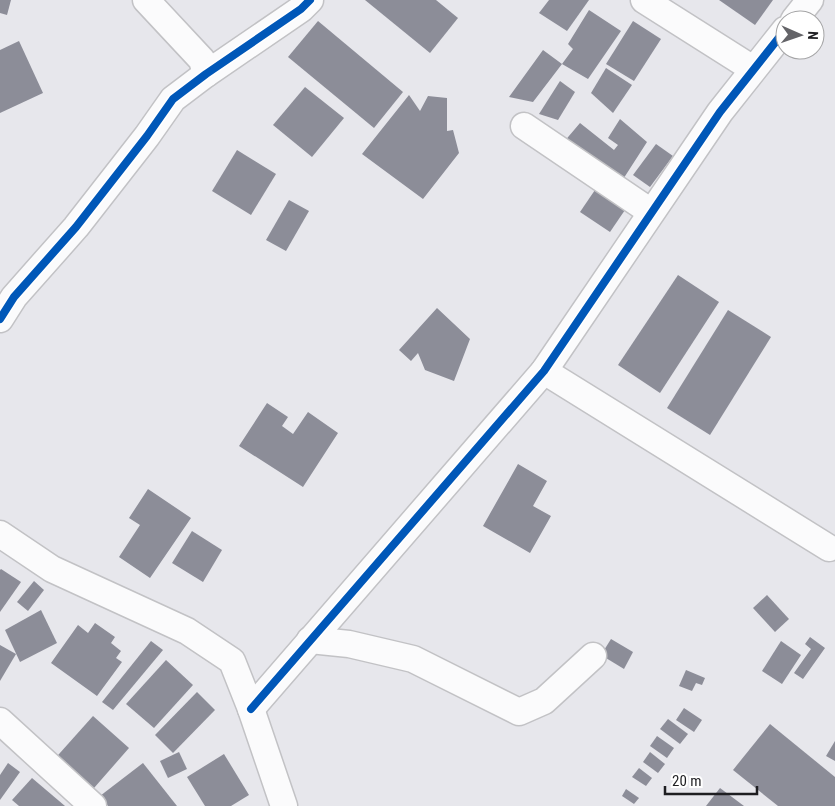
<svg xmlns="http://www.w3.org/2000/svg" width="835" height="806" font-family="'Roboto Condensed',sans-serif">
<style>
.building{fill:#8c8d98}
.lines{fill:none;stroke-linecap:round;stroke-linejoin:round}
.minor-casing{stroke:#c2c2c5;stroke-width:29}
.minor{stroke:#fbfbfc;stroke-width:26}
.cycleway-casing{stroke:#fff;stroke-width:11}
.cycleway{stroke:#0057b8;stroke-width:8}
</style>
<rect width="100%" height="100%" fill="#e7e7ec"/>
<!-- building -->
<g class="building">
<polygon points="0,0 11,0 7,15 0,13"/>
<polygon points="365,0 436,0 458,18 430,53"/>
<polygon points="549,0 589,0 567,31 539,13"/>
<polygon points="719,0 773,0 755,25"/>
<polygon points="589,10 621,31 588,79 562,64 533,102 509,97 543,50 562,64 573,49 568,44"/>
<polygon points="318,21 403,92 374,128 288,57"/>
<polygon points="633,21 661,39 634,81 606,64"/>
<polygon points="19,41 43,93 0,113 0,50"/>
<polygon points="606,68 632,85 613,113 591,93"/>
<polygon points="560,81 575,92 558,120 539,114"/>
<polygon points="305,87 344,118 312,157 273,125"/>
<polygon points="409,95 420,111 428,96 447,98 447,131 453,130 459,153 423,199 362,154"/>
<polygon points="620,119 647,142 620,184 563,143 580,123 614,150 618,145 608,138"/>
<polygon points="656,144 673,156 650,187 633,175"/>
<polygon points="237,150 276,174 251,215 212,191"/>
<polygon points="597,187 627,207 610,232 580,212"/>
<polygon points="289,200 309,211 286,251 266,240"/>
<polygon points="678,275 719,302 660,393 618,365"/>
<polygon points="437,308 470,339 454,381 425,370 418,353 411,361 399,350"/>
<polygon points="728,310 771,337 710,435 667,408"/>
<polygon points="267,403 288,417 282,426 293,434 308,412 338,433 303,487 239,446"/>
<polygon points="518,464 547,481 533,506 551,516 530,553 483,526"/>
<polygon points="148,489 191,518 150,578 119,557 140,525 129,518"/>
<polygon points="192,531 222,550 203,582 172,563"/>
<polygon points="1,569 21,582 0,612 0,570"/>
<polygon points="34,581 44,590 28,611 17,602"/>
<polygon points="767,595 789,619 775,632 753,608"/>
<polygon points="41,610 57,643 20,662 5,630"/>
<polygon points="95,623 115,637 111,643 121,651 116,658 122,662 97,696 51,663 78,625 88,633"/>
<polygon points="810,637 825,648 803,679 794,673 811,649 805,644"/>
<polygon points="611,639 633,652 624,669 601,655"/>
<polygon points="151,641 163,650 113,710 102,702"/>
<polygon points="781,641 801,655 782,684 762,671"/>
<polygon points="0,645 16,654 0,681"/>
<polygon points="166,660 193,685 154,728 126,704"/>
<polygon points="686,670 705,678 702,685 696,683 692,691 679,686"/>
<polygon points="197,692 215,710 173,753 155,735"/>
<polygon points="684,708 702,720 694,732 676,720"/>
<polygon points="93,716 129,748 87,796 51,763"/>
<polygon points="668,719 688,734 680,744 660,729"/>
<polygon points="770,724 835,777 835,806 778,806 733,770"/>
<polygon points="657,736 674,748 667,758 650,746"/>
<polygon points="835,741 835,761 826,756"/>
<polygon points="179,752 187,769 168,778 160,761"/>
<polygon points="650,752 665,764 658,773 643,762"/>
<polygon points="224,754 249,795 231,806 205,806 187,777"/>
<polygon points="8,763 20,772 0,800 0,775"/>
<polygon points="143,763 177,806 108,806 100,796"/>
<polygon points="639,768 652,778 646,786 632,777"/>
<polygon points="32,778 65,806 19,806 12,800"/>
<polygon points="720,788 744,806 706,806"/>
<polygon points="626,789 639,798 634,804 622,796"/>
</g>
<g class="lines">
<defs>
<g id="minor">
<polyline points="146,0 202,60 206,74"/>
<polyline points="644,0 753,69"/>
<polyline points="794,20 810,0"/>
<polyline points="524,126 651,212"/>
<polyline points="0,319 14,297 76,227 147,136 173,99 206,74 301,9 310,0"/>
<polyline points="544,371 829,548"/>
<polyline points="0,534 52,569 187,631 232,661 251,709 284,806"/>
<polyline points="310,640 349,644 413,659 519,712 544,701 593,656"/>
<polyline points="251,709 544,371 720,112 785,30"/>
<polyline points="0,721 93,806"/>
</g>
</defs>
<!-- minor casing -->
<use href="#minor" class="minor-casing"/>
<!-- minor -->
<use href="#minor" class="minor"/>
<defs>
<g id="cycleway">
<polyline points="0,319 14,297 76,227 147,136 173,99 206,74 301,9 310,0"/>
<polyline points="251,709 544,371 720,112 785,30"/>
</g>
</defs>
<!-- cycleway casing -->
<use href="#cycleway" class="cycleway-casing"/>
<!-- cycleway -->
<use href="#cycleway" class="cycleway"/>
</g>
<!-- north arrow -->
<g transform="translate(800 35) rotate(92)"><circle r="24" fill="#ffffff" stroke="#a5a5a6"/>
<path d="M0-4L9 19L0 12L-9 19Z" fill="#646468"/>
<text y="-8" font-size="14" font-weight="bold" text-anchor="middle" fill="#1e1e21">N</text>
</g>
<!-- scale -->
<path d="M665 786v8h92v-8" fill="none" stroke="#1e1e21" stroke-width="2.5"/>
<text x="672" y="786" font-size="15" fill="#1e1e21" stroke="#ffffff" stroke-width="4" paint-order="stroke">20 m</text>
</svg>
